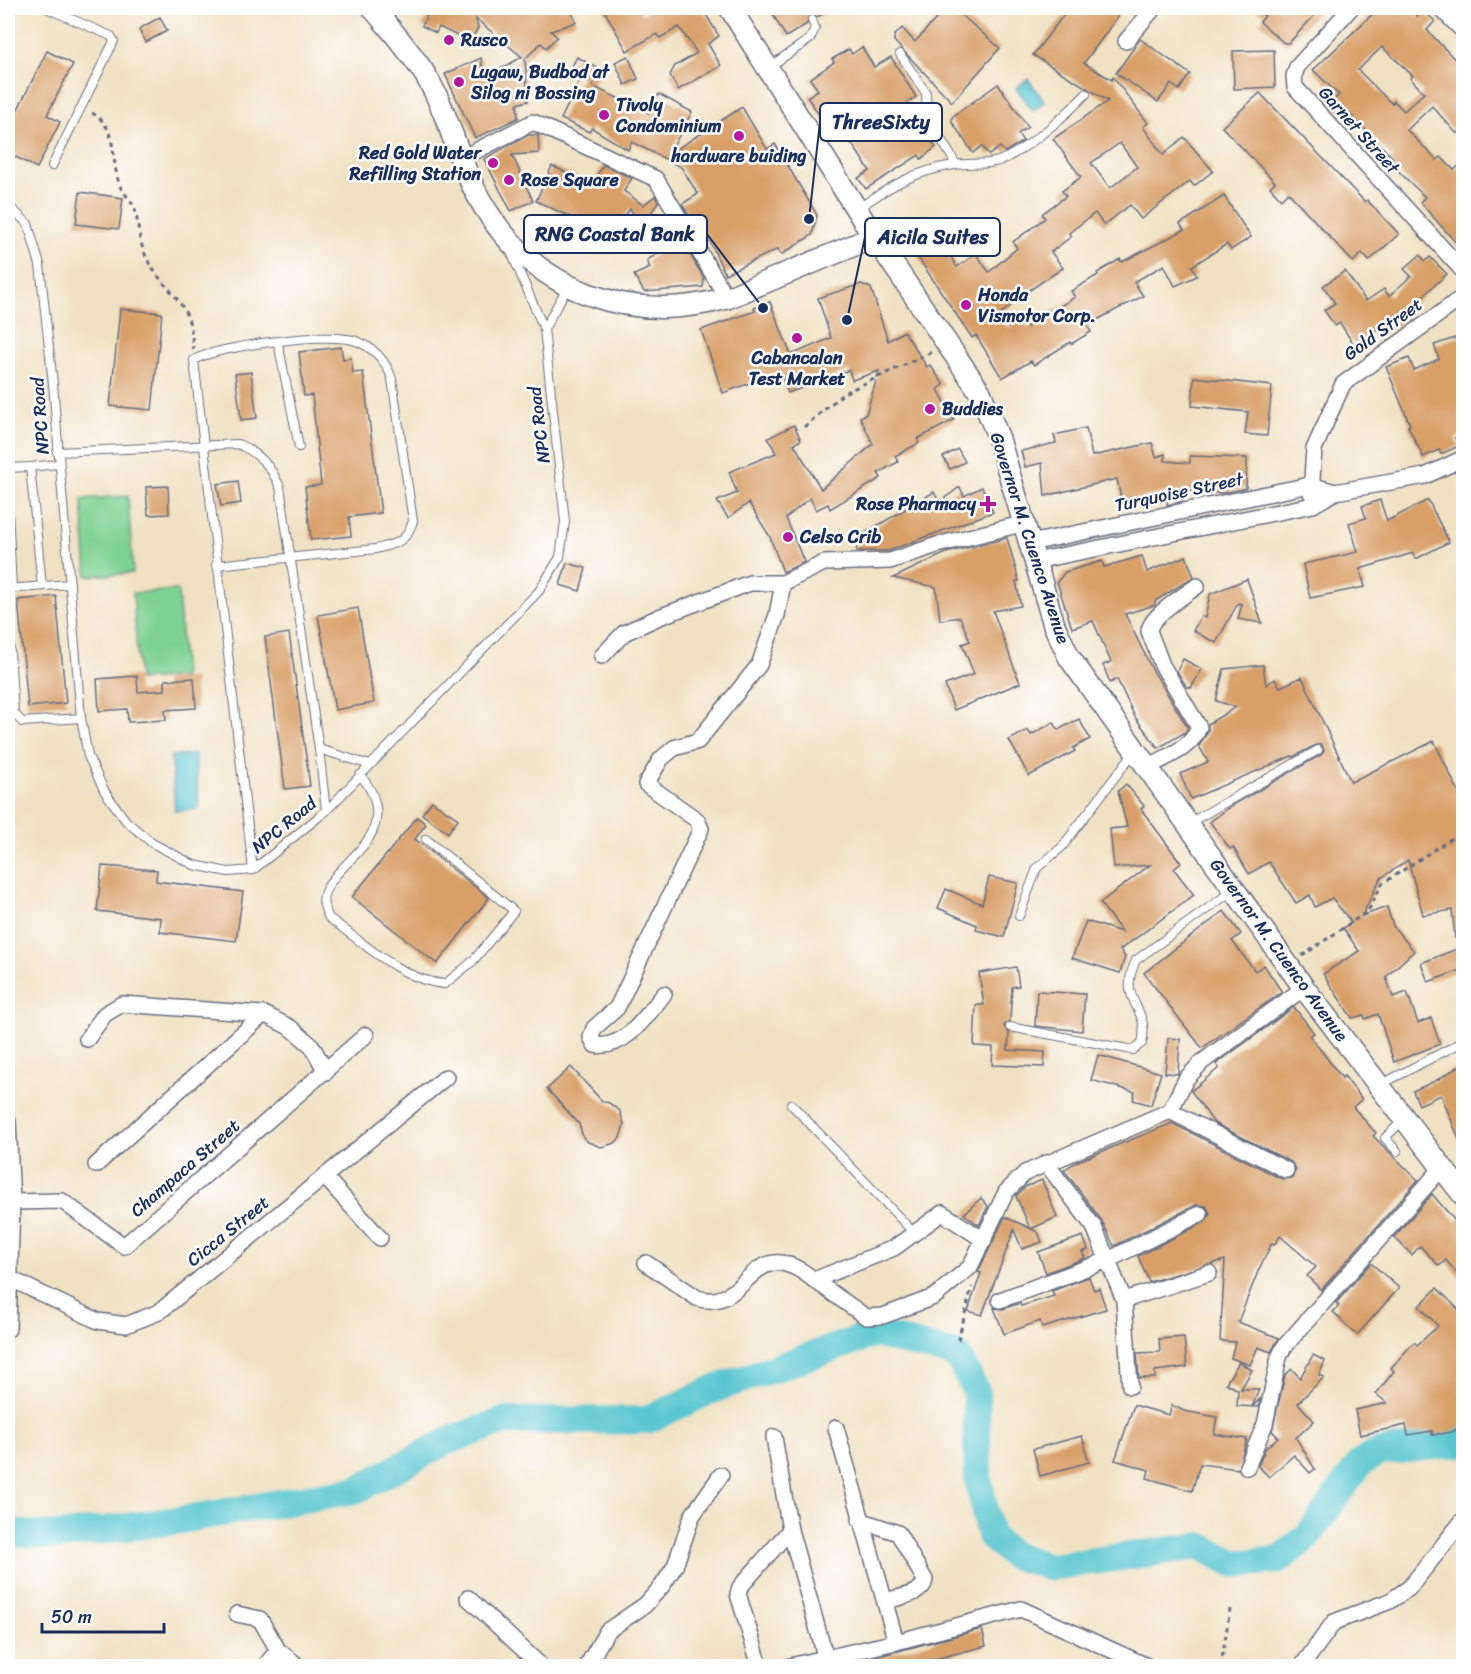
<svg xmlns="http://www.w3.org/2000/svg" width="1471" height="1674" font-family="Sriracha,sans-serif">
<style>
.green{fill:#7ed193;stroke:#4c8078;stroke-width:1.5}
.water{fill:#5ac6d0;stroke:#3a7a97;stroke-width:1.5}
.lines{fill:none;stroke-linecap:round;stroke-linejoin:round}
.river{stroke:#5ac6d0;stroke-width:28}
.building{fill:#d89f68;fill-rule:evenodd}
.service-casing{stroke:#666d81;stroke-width:10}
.minor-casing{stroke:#666d81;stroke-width:18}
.secondary-casing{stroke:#666d81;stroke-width:24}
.path{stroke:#666d81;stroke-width:3;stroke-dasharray:4.5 4.5;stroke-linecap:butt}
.service{stroke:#fff;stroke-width:8}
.minor{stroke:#fff;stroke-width:15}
.secondary{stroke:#fff;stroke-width:21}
.poi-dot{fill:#b5179e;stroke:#fff;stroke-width:2}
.labels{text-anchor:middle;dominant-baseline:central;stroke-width:5;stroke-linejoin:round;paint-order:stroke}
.poi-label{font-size:18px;font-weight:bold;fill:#1b2f5e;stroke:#fff;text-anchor:start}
.street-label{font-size:18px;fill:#1b2f5e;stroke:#fff}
.leader{fill:none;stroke:#1b2f5e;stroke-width:2}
.callout-dot{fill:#1b2f5e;stroke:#fff;stroke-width:2}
.callout{fill:#fff;stroke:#1b2f5e;stroke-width:2}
.callout-label{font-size:20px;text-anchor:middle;font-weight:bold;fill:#1b2f5e}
</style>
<rect width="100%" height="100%" fill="#fff"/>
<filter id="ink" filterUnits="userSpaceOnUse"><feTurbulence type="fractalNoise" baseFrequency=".0167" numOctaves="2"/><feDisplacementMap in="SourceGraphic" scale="12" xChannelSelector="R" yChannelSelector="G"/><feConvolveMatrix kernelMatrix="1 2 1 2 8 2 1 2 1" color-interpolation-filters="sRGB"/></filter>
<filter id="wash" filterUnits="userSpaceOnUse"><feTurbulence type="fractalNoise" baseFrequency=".008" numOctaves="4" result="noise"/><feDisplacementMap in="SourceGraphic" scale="24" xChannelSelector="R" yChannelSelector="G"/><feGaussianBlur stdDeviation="1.35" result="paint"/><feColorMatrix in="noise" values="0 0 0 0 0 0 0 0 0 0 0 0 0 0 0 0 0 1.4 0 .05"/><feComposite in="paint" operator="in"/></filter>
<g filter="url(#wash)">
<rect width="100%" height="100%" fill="#f0e1c3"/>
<!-- green -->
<g class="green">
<polygon points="128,496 133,573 87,576 82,499"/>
<polygon points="178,590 184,677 139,680 133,593"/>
</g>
<!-- water -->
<g class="water">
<polygon points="1028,79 1045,102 1033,111 1016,88"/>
<polygon points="195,754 199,809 175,811 171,756"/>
</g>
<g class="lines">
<!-- river -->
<polyline class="river" points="8,1533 59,1536 180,1520 356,1490 447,1441 504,1421 647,1420 714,1389 874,1334 957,1355 976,1391 978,1478 990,1536 1012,1555 1050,1567 1200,1546 1235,1564 1279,1560 1308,1536 1361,1462 1380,1452 1461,1443 1464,1440"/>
</g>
<g id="blocks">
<!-- building -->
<g class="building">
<polygon points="431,8 570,8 576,22 551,31 557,37 546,48 541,43 525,59 528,101 517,104 518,118 475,138 445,74 481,58 484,78 522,57 476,19 478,28 470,42 439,27 436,33 422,26"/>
<polygon points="603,8 639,8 642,14 654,8 702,8 719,36 708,44 721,66 678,90 670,75 675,66 697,53 679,27 660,38 657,34 627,51"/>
<polygon points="785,8 834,8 817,17 809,15 807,24 786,37 773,15"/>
<polygon points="946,8 953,8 1000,48 952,102 894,41 894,36 902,28 915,42"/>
<path d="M1069,8H1124L1084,63L1112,80L1113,77L1148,123L1143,127L1163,155L1184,137L1213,171L1194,186L1190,181L1141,219L1130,205L1104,225L1095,213L1069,233L1072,236L1051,252L1063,268L1010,303L1012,305L1000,314L1008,328L1022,320L1027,327L1075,297L1071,291L1098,275L1097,273L1120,259L1122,262L1184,230L1180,224L1224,196L1251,237L1231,250L1227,244L1192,266L1197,276L1175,286L1164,265L1134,282L1143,296L1087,325L1091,332L1071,344L1070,342L1034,365L1031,361L1002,378L976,335L972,338L917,256L942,241L957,267L976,254L989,272L1017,248L1013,242L1045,218L1042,214L1066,196L1062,191L1081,177L1053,139L1108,101L1033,55ZM1120,143L1137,167L1110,188L1091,163Z"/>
<polygon points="1253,8 1321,8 1289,43 1284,43 1260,22 1265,16"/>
<path d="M1379,8H1409L1417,16L1423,10L1435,21L1427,30L1464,69V127L1457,134L1432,106L1407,130L1437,160L1441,157L1454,170L1464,161V239L1457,244L1420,202L1425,197L1389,162L1393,158L1348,112L1344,116L1331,103L1339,95L1313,70ZM1382,47L1413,76L1410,78L1424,93L1404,111L1394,101L1392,104L1358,70Z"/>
<polygon points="160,17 167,31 146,42 139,29"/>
<polygon points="1140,39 1190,74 1179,90 1171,84 1158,102 1116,73"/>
<polygon points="862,47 874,67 891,57 916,97 904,105 936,147 921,159 919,155 866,189 858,178 870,171 836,120 827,126 807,97 818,90 810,79 834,62 832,59 849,49 852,54"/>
<polygon points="1274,50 1275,87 1234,89 1233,51"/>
<polygon points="47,51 73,64 47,115 60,122 37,168 8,153 8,129"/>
<polygon points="628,56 638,79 625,85 615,62"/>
<polygon points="577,57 601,70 592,86 649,113 659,94 692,112 669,154 742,107 767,149 775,144 817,215 812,235 781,255 778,249 725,274 706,233 705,243 682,204 698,194 681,167 632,142 628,150 592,128 589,132 561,119 582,76 570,70"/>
<polygon points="998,84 1028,127 1018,134 1023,141 1005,152 1000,147 989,155 982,146 973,153 952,122 952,117"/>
<polygon points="1260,93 1365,202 1367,200 1399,234 1369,261 1362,253 1353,262 1288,192 1281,199 1270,187 1275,182 1222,127"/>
<polygon points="528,135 538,135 539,153 512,155 533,201 511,211 484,159"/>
<polygon points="603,165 632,178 624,191 643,205 655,196 658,202 643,226 630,209 608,238 594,228 536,201 552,166 592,184"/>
<polygon points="80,192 123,198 119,229 76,224"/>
<polygon points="681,240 704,278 703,287 644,292 634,275 650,268 647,260"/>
<polygon points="1420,255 1425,261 1430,257 1447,274 1402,315 1406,320 1392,329 1387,322 1354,345 1340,323 1335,326 1324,310 1335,303 1323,286 1345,271 1366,301 1384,289 1389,296 1411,276 1404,269"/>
<polygon points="861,284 871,288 888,341 904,331 927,367 930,365 944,385 938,389 954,420 917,439 919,443 895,456 898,462 878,473 881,478 830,509 828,504 816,510 810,498 786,518 804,562 783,572 770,537 749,503 728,518 717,501 737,493 729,472 776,453 768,438 794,425 801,440 794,444 821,489 873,444 860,417 866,414 879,371 852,380 849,370 788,393 780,372 723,393 701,330 755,311 754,308 770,302 791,355 831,338 818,298"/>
<polygon points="120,309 162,313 152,410 110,406"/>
<polygon points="1464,335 1464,435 1455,438 1459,446 1441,454 1439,450 1423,457 1408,426 1410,425 1386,367 1409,358 1414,370 1439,359 1434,345"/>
<polygon points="341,347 343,359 351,358 353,373 363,372 381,513 349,517 351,536 311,540 305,487 321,485 312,395 304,396 299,352"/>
<polygon points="251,372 257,418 241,420 235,374"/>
<polygon points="1194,377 1272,386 1267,436 1245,434 1248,412 1192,406"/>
<polygon points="1086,428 1092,456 1152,443 1156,457 1165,454 1165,461 1190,463 1190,456 1247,458 1246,488 1224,493 1183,491 1183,501 1167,505 1168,492 1122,503 1117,479 1045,496 1042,463 1025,467 1021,451 1056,443 1054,435"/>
<polygon points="958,449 965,462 950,469 943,457"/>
<polygon points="238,481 241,503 221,506 217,484"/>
<polygon points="168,486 169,514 148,515 146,487"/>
<polygon points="960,487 964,496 982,487 993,512 888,551 857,551 855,539 934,492 939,502"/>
<polygon points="1380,500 1387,521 1428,500 1449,542 1416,559 1413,553 1360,569 1365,587 1310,598 1303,564 1358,552 1349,523 1366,518 1362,506"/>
<polygon points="1007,538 1019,581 1016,581 1021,606 993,611 1020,683 954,710 945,685 974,674 962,644 970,641 960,617 940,620 936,587 893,578 946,553"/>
<polygon points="1142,556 1147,572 1186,556 1194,577 1155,601 1155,605 1125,614 1152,669 1188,728 1184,733 1158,748 1135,717 1117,679 1110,683 1103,665 1111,662 1093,621 1072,628 1057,582 1065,572 1102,561 1104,567"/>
<polygon points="567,563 586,568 580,591 560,585"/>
<polygon points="1247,579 1262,623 1238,619 1242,604 1238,603 1216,643 1193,631 1201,616 1205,618 1210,594"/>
<polygon points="56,596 66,703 28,707 18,600"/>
<polygon points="358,608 374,703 335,710 318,615"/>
<polygon points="289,633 310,786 285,789 265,637"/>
<polygon points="1183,659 1202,669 1191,688 1186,686 1177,671"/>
<polygon points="1263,665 1266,685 1275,679 1280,687 1302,677 1351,782 1434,741 1464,803 1464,937 1455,938 1452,910 1423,915 1408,860 1380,879 1362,916 1387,907 1393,926 1414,951 1386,977 1393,997 1407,992 1418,1023 1431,1018 1440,1044 1394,1062 1378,1014 1365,1019 1364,1015 1352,1018 1323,974 1359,951 1343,928 1352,923 1332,898 1315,907 1310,895 1296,903 1269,862 1249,874 1233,847 1230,849 1210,822 1231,806 1321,755 1324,751 1322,745 1316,745 1293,757 1292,756 1191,799 1180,774 1208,762 1199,746 1208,731 1208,724 1236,707 1216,701 1224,669"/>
<polygon points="137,676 138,692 165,690 165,680 194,678 196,708 165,710 166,720 128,722 127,709 99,711 97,679"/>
<polygon points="1079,719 1090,739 1073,748 1075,751 1029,776 1009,740 1028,730 1031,735 1054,722 1058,730"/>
<polygon points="1126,784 1144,806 1141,809 1181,863 1174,869 1194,895 1120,950 1125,957 1120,973 1072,958 1086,921 1122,932 1100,903 1150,865 1114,868 1110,829 1127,827 1118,791"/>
<polygon points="432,801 458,819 448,833 422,814"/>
<polygon points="417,817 426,824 415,839 489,898 437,964 352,897"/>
<polygon points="102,866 157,870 156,881 243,892 236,941 160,932 161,918 97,911"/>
<polygon points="989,877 1018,883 1004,937 976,930 977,925 938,908 946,889 982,904"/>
<polygon points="1224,911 1241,934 1232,941 1255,971 1264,965 1282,992 1202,1048 1144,973"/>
<polygon points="1464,946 1464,969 1428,982 1421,963"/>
<polygon points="1016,967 1019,986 1012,987 1010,1021 1004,1026 1009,1033 1008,1050 1045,1052 1044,1067 992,1065 993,1047 974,1046 976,1005 984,1005 979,973"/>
<polygon points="1037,991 1085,994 1082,1031 1035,1026"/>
<polygon points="1294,1007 1314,1033 1310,1036 1342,1078 1344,1076 1362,1099 1353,1107 1376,1133 1373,1136 1418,1180 1321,1290 1307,1276 1316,1267 1280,1236 1274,1245 1272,1243 1259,1269 1238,1322 1279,1338 1271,1352 1258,1347 1250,1365 1231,1358 1235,1342 1220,1341 1225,1260 1149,1282 1138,1256 1205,1222 1210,1214 1206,1206 1196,1205 1114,1246 1102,1221 1064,1170 1076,1162 1172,1123 1282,1179 1292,1178 1296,1169 1291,1162 1214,1123 1191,1091 1219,1068 1216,1064"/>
<polygon points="1168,1038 1180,1039 1178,1074 1165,1073"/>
<polygon points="1098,1055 1161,1073 1151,1105 1133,1100 1135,1092 1091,1080"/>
<polygon points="1464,1063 1464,1149 1463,1149 1441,1095 1419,1105 1413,1091 1437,1080"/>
<polygon points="571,1067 602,1101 609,1103 620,1111 624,1124 620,1138 615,1143 601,1147 588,1142 583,1137 579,1124 547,1089"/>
<polygon points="1042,1180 1057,1217 1031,1229 1038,1232 1042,1242 1022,1249 1014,1230 982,1315 968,1311 981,1273 978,1272 1005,1217 1030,1228 1016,1196 1025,1187"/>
<polygon points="1432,1194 1456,1222 1464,1215 1464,1282 1446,1260 1439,1266 1420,1246 1412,1255 1394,1237"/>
<polygon points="981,1198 988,1206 979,1225 964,1214"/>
<polygon points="1083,1236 1088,1250 1082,1252 1085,1258 1046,1273 1038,1252"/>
<polygon points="1371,1263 1399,1288 1357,1335 1333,1312 1339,1306 1336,1303"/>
<polygon points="1089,1277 1094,1290 1099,1288 1106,1309 1042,1328 1040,1321 1004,1334 994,1308 1003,1309 1020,1303 1021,1306 1054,1296 1052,1291"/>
<polygon points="1437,1288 1464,1315 1464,1425 1452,1432 1432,1435 1432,1431 1408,1435 1406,1425 1360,1435 1355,1410 1387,1403 1376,1394 1394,1371 1391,1368 1414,1342 1417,1345 1438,1326 1419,1306"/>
<polygon points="1184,1337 1187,1367 1155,1371 1155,1378 1139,1378 1137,1353 1160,1352 1159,1339"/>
<polygon points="1313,1355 1325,1361 1319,1375 1324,1377 1298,1403 1314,1421 1296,1438 1315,1469 1310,1473 1294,1455 1269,1477 1258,1466 1265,1449 1278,1437 1272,1431 1285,1375 1292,1369 1300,1378"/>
<polygon points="1239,1362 1252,1370 1241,1389 1259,1389 1252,1407 1260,1399 1259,1407 1237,1406 1238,1390 1226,1383"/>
<polygon points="1134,1405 1169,1415 1172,1405 1184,1411 1217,1417 1214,1434 1247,1439 1238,1469 1200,1464 1192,1491 1147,1478 1149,1470 1115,1460"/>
<polygon points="1082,1436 1089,1462 1040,1476 1033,1449"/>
<polygon points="982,1629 986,1646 907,1666 841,1666"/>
</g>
</g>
</g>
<g filter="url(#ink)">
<use href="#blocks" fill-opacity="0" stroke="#666d81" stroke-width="1.5"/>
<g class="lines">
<defs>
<g id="service">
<polyline points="46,8 111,36 114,41 52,166"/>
<polyline points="900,54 926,93 927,116 956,164"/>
<polyline points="769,67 810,39 815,28 812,20"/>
<polyline points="8,205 28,224 40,265 53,384 81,718 88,756 105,792 126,821 152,843 194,865 228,872 253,870 326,811 539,591 560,557 565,522 544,329 511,252"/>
<path d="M859,208C890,186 915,171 954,165C973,162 990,167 1008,157C1033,144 1067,114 1086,94"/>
<polyline points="544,329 568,286"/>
<polyline points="278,343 299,447"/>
<path d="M57,452L238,444C260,454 270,465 280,487L319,749L326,811"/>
<polyline points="8,468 30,467"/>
<polyline points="8,508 12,589"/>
<path d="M216,565L376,549C397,543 406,543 413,521L392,379C386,361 375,348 356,341C330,331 218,346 194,360L253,870"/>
<polyline points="42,586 30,467 58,464"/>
<polyline points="8,589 70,584"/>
<polyline points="8,622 14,713 22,722 81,718"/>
<polyline points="319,749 370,765"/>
<path d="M360,775C369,785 374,794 376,807C381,846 339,861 325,892C321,901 325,910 329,918C363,942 402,981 445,984L473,961L514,911L426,839"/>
<polyline points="1189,823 1318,750"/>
<polyline points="1019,916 1037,868 1062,847 1134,752"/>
<path d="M1010,1027L1133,1050L1142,1043C1151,1005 1116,1003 1136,960L1232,891"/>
<polyline points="1380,1085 1464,1041"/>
<polyline points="791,1104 915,1234"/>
<polyline points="1397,1151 1385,1138 1403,1120"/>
</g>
<g id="minor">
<polyline points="1351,8 1297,67 1294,76 1295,87 1464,272"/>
<polyline points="1440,8 1464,32"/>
<polyline points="1126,41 1154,8"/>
<polyline points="462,158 533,122 656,179 727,298"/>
<polyline points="1311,493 1314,449 1343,384 1464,296"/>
<polyline points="1030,543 1310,485 1335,492"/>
<polyline points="1035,561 1313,505 1335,492 1425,476 1464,458"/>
<polyline points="602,656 624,633 659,617 750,583 783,583 824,563 890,561 937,545 1025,523"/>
<path d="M1146,768C1165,757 1192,749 1199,727L1162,665L1149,631C1150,616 1185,595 1197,586"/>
<path d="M664,994C648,1014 625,1050 595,1045L591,1037L594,1028L617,1008L701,829L697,820L646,784L661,759L674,748L698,741L759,665L777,615L783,583"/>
<polyline points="87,1039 105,1014 122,1004 264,1014 291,1028 312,1046 326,1072"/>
<polyline points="1170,1111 1286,1170"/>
<polyline points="8,1121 12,1202 8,1329"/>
<polyline points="1046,1163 1094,1227 1124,1300 1130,1386"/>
<polyline points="96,1165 264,1014"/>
<polyline points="325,1177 380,1238"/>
<polyline points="12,1202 62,1201 124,1246 366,1035"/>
<path d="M646,1263L697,1298C750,1315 749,1227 814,1280L894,1248L942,1213L984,1240"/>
<polyline points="9,1278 98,1321 126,1325 159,1312 446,1077"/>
<polyline points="814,1280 866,1317 883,1316 934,1297 970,1267 1006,1192 1025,1173 1170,1111 1186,1079 1202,1062 1304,988"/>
<polyline points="1000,1300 1108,1260 1200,1214"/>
<polyline points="1124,1300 1209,1273"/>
<polyline points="836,1428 896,1642"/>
<polyline points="774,1437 790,1530 826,1659"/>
<polyline points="1247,1467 1265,1424 1279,1357 1284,1347 1441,1169"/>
<path d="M860,1520L898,1533L925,1580C923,1595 898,1597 885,1601"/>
<polyline points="468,1598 541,1666"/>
<polyline points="237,1614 260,1619 278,1650 298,1666"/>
<polyline points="265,1666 278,1650"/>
<polyline points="587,1666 607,1631 645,1605 662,1586 675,1566 692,1516 721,1475"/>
<polyline points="760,1666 738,1594 740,1587 790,1530"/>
<polyline points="790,1666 896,1642 1021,1609 1147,1666"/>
<polyline points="1302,1666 1334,1622 1390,1601 1409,1588 1464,1519"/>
</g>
<g id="secondary">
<path d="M373,8C391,30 411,52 426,76C450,116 459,166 483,205C535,292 631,325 727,298L874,237"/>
<polyline points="730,8 867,226 980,392 999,439 1054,625 1069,657 1304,988 1464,1196"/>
</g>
</defs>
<!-- service casing -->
<use href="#service" class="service-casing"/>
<!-- minor casing -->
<use href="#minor" class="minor-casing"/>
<!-- secondary casing -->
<use href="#secondary" class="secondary-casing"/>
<!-- path -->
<g class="path">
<path d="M92,113C119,127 110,161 120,186C124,194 132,201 135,209C138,221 138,234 142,246C156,291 192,292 193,349"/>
<polyline points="804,427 844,393 932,352"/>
<polyline points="1302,956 1368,911 1382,884 1464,830"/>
<polyline points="958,1340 972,1287"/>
<polyline points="1221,1666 1230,1609"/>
</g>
<!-- service -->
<use href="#service" class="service"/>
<!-- minor -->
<use href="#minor" class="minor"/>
<!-- secondary -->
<use href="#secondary" class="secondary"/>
</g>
</g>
<!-- markers -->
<g class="poi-dot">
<circle cx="449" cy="40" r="6"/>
<circle cx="459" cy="82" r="6"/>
<circle cx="604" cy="115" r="6"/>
<circle cx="739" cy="136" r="6"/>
<circle cx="493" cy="163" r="6"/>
<circle cx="509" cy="180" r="6"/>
<circle cx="966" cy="305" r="6"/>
<circle cx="797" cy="338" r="6"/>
<circle cx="930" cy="409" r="6"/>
<path d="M985 495h6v6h6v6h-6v6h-6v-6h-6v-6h6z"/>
<circle cx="788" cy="537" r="6"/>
</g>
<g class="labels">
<!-- poi labels -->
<g class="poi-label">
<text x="461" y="40">Rusco</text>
<text x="471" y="72">Lugaw, Budbod at<tspan x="471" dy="21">Silog ni Bossing</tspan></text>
<text x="616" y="105">Tivoly<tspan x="616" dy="21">Condominium</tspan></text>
<text x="481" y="153" text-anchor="end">Red Gold Water<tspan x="481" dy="21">Refilling Station</tspan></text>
<text x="739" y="156" text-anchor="middle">hardware buiding</text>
<text x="521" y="180">Rose Square</text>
<text x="978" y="295">Honda<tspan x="978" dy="21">Vismotor Corp.</tspan></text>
<text x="797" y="358" text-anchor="middle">Cabancalan<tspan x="797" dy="21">Test Market</tspan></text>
<text x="942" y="409">Buddies</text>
<text x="976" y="504" text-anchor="end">Rose Pharmacy</text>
<text x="800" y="537">Celso Crib</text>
</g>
<!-- street labels -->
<g class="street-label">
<text transform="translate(1359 130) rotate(48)">Garnet Street</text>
<text transform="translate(1383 329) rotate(-36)">Gold Street</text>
<text transform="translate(40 416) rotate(-94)">NPC Road</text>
<text transform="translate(539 425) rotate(-97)">NPC Road</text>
<text transform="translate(1179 492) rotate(-12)">Turquoise Street</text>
<text transform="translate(1030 538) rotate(72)">Governor M. Cuenco Avenue</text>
<text transform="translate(284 825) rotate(-39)">NPC Road</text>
<text transform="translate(1279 950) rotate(54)">Governor M. Cuenco Avenue</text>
<text transform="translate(185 1168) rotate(-41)">Champaca Street</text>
<text transform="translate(228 1231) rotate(-39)">Cicca Street</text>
</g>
</g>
<!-- callouts -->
<path class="leader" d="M809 219L820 122M763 308L707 234M847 320L865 237"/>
<g class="callout-dot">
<circle cx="809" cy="219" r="6"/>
<circle cx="763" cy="308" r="6"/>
<circle cx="847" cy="320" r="6"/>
</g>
<g class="callout">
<rect x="820" y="103" width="122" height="38" rx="6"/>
<rect x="524" y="215" width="183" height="38" rx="6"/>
<rect x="865" y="218" width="135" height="38" rx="6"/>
</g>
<g class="callout-label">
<text x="881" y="129">ThreeSixty</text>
<text x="615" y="241">RNG Coastal Bank</text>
<text x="933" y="244">Aicila Suites</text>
</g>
<!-- margin -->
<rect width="1471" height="1674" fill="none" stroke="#fff" stroke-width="30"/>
<!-- scale -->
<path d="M42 1623v9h122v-9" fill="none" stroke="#1b2f5e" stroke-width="3"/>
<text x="51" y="1623" font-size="18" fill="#1b2f5e" stroke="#ffffff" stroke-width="4.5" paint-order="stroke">50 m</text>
</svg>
